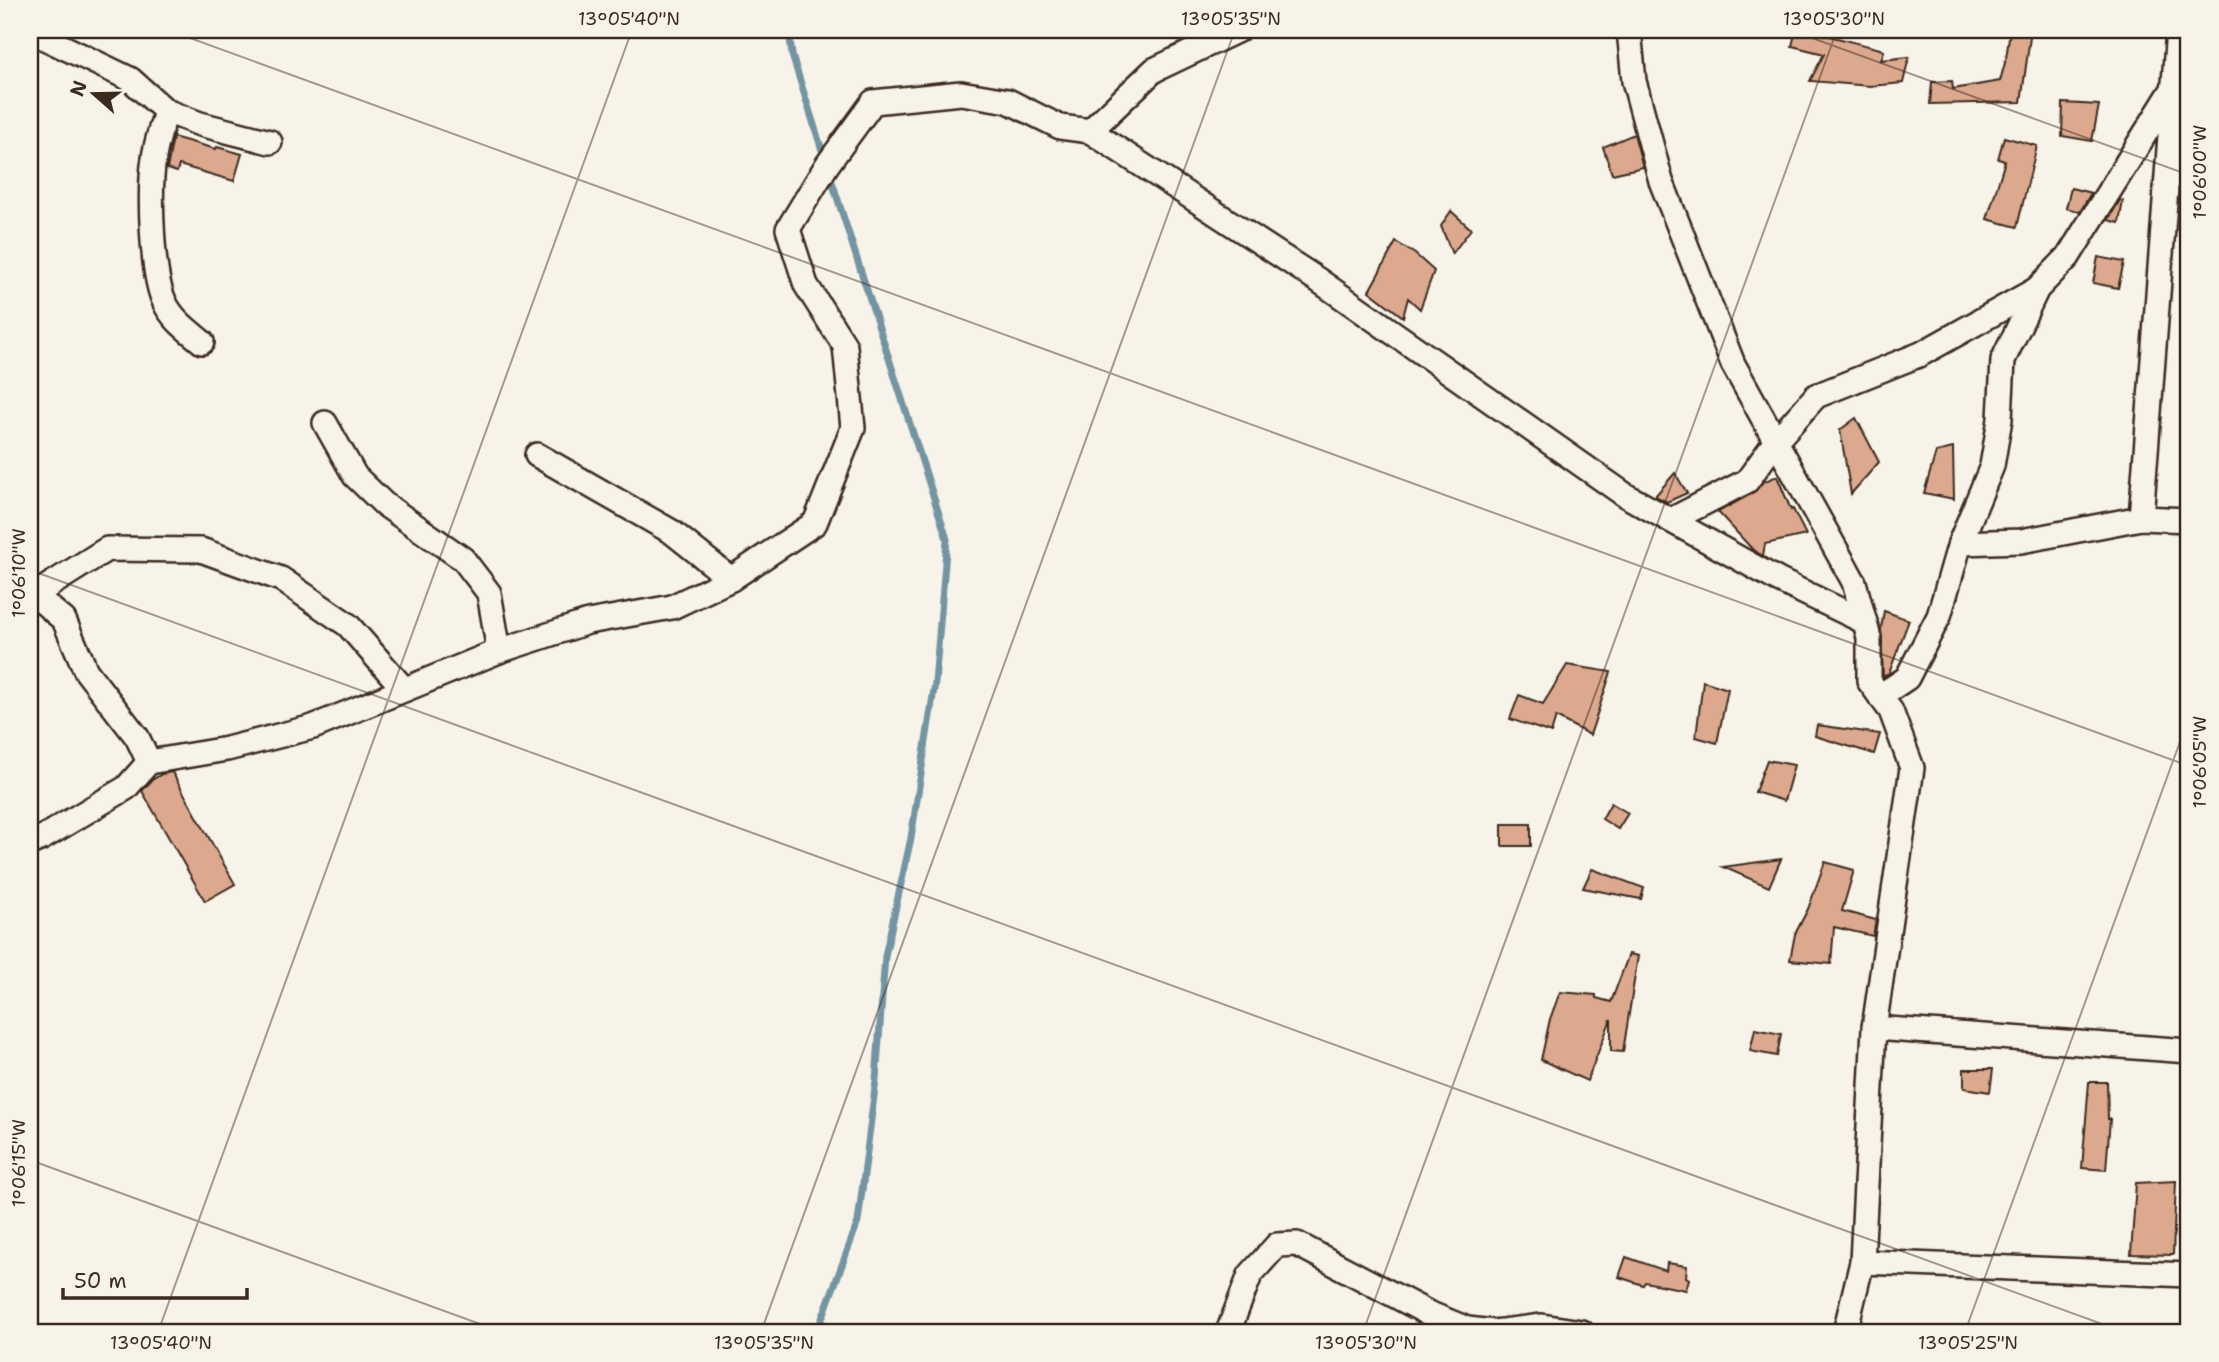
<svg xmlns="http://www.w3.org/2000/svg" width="2219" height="1362" font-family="'Shantell Sans',sans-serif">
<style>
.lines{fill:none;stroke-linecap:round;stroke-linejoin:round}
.stream{stroke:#7395a3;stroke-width:7}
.building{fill:#dca98f;stroke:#3b2a1e;stroke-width:2}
.minor-casing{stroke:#3b2a1e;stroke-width:28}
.minor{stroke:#f7f3e8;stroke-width:23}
.ticks{fill:none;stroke:#3b2a1e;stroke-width:2;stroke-opacity:0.45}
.neatline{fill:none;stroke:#3b2a1e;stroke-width:2.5}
.ticks-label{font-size:18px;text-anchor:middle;fill:#3b2a1e}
</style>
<rect width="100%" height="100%" fill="#f7f3e8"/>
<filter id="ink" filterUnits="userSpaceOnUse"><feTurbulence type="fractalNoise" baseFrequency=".0143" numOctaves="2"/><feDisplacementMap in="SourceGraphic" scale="14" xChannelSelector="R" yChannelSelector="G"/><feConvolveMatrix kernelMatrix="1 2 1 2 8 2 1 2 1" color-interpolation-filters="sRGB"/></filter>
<g filter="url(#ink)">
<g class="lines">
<!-- stream -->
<g class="stream">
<polyline points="789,30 792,55 825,160"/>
<polyline points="817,1332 858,1222 876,1080 885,956 911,838 935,683 947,539 829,172"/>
</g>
</g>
<!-- building -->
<g class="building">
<polygon points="1796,30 1806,30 1880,49 1884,51 1881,60 1909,57 1903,83 1870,86 1810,81 1824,54 1792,46"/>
<polygon points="2010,30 2031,30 2021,102 1930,104 1932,82 1952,81 1953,89 2000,81 2006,59"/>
<polygon points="2063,103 2099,105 2092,141 2062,136"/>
<polygon points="1634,134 1643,167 1612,174 1603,147"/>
<polygon points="173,137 216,149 217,147 242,154 234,181 179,165 177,172 167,169"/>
<polygon points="2004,137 2037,146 2017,227 1987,219 2005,161 1998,159"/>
<polygon points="2071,188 2091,193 2080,212 2066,208"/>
<polygon points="2120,200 2123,201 2119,223 2108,220"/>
<polygon points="1451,211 1471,229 1452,254 1441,226"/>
<polygon points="1396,242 1415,254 1434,271 1420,309 1408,298 1403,317 1369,291"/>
<polygon points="2098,257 2124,262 2118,288 2093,283"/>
<polygon points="1856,418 1879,462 1851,494 1840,430"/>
<polygon points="1953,448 1954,499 1924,493 1936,452"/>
<polygon points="1675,473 1687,493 1667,502 1655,496"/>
<polygon points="1777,476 1791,510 1793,509 1806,535 1765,544 1763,556 1753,550 1718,512 1753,493 1763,482"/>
<polygon points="1884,611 1909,620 1889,673 1883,677 1881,628"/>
<polygon points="1567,665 1611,672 1590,735 1556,717 1551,733 1510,719 1519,695 1543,704"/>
<polygon points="1703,681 1728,689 1717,743 1696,737"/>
<polygon points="1817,725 1880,734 1874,754 1815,736"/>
<polygon points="1767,760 1794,765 1784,801 1755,792"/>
<polygon points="172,772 235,884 205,901 142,791 152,780 162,774"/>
<polygon points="1611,803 1628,813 1618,829 1602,819"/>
<rect x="1502" y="824" width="29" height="22"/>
<polygon points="1781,859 1769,887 1723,867"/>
<polygon points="1825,862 1854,870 1842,911 1876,920 1873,936 1834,927 1831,964 1790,960 1795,934 1808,909"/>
<polygon points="1592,869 1644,888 1641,899 1583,888"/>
<polygon points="1629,954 1638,956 1623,1052 1611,1051 1611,1019 1587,1081 1541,1060 1550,1019 1560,992 1596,995 1596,998 1611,1002"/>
<polygon points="1755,1029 1781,1034 1777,1056 1750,1051"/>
<polygon points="1964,1069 1993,1069 1990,1092 1964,1088"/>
<polygon points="2089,1082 2107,1082 2108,1119 2110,1119 2106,1170 2082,1168"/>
<polygon points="2176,1181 2173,1255 2131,1254 2136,1183"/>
<polygon points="1626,1257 1666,1271 1667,1263 1687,1266 1686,1277 1689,1279 1686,1290 1645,1282 1643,1285 1619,1277"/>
</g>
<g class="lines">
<defs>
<g id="minor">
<polyline points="1238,30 1154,70 1090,131 1318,280 1625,495 1778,580 1865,622"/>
<polyline points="1629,30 1634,81 1661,181 1733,364 1854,582 1869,638 1869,681 1891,711 1912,768 1874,1028 1862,1262 2189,1275"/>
<polyline points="30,31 130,79 166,111 200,124 270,142"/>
<path d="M166,111C162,126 156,142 154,158C149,190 151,275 165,303C173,320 189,331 202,342"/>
<polyline points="325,423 355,476 384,504 463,559 489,593 499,651"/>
<polyline points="537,455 672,532 731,579"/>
<polyline points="2141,518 2178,30"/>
<polyline points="1671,520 1747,481 1776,441 1816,396 1921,354 2037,289"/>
<polyline points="1960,543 1992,466 2000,419 2003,360 2037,289 2068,257 2173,89"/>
<polyline points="30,591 64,620 86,671 137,737 149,762"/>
<polyline points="34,595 107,549 201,550 281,579 348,625 403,688"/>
<polyline points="1880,696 1907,678 1939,616 1960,543 2021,541 2141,518 2189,520"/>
<polyline points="30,843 42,838 126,788 149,762 227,749 313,727 499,651 588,622 672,607 731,579 815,523 853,428 845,346 806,285 788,229 827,165 873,102 961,93 1008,101 1060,127 1090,131"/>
<polyline points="1874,1028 2189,1051"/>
<polyline points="1228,1332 1250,1275 1277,1245 1297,1244 1428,1313 1467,1329 1494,1332 1542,1326 1582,1332"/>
<polyline points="1845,1332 1862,1262"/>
</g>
</defs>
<!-- minor casing -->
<use href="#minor" class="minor-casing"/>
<!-- minor -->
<use href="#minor" class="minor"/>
</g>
</g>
<!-- ticks -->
<path class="ticks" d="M168,30L2189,766M1790,30L2189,175M30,31V30M30,570L2124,1332M30,1160L502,1332M158,1332L632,30M761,1332L1235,30M1363,1332L1837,30M1965,1332L2189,717"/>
<!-- margin -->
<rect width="2219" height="1362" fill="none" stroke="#f7f3e8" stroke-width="77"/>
<!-- north arrow -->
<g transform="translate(94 94) rotate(290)" stroke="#f7f3e8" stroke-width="5" paint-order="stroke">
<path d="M0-5L12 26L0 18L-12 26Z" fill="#3b2a1e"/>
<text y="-10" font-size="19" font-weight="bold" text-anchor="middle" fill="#3b2a1e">N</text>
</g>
<!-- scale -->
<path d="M63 1288v10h184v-10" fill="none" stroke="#3b2a1e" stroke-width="3.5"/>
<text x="74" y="1288" font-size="21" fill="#3b2a1e" stroke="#f7f3e8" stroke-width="5" paint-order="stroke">50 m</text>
<rect x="38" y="38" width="2142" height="1286" class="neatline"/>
<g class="ticks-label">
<text x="629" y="25">13°05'40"N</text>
<text x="1231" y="25">13°05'35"N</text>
<text x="1834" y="25">13°05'30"N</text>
<text transform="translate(2200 172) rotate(-90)" y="6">1°06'00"W</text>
<text transform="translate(19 573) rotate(-90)" y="6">1°06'10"W</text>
<text transform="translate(2200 762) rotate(-90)" y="6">1°06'05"W</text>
<text transform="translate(19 1163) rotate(-90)" y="6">1°06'15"W</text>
<text x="161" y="1349">13°05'40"N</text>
<text x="764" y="1349">13°05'35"N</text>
<text x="1366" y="1349">13°05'30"N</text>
<text x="1968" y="1349">13°05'25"N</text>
</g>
</svg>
